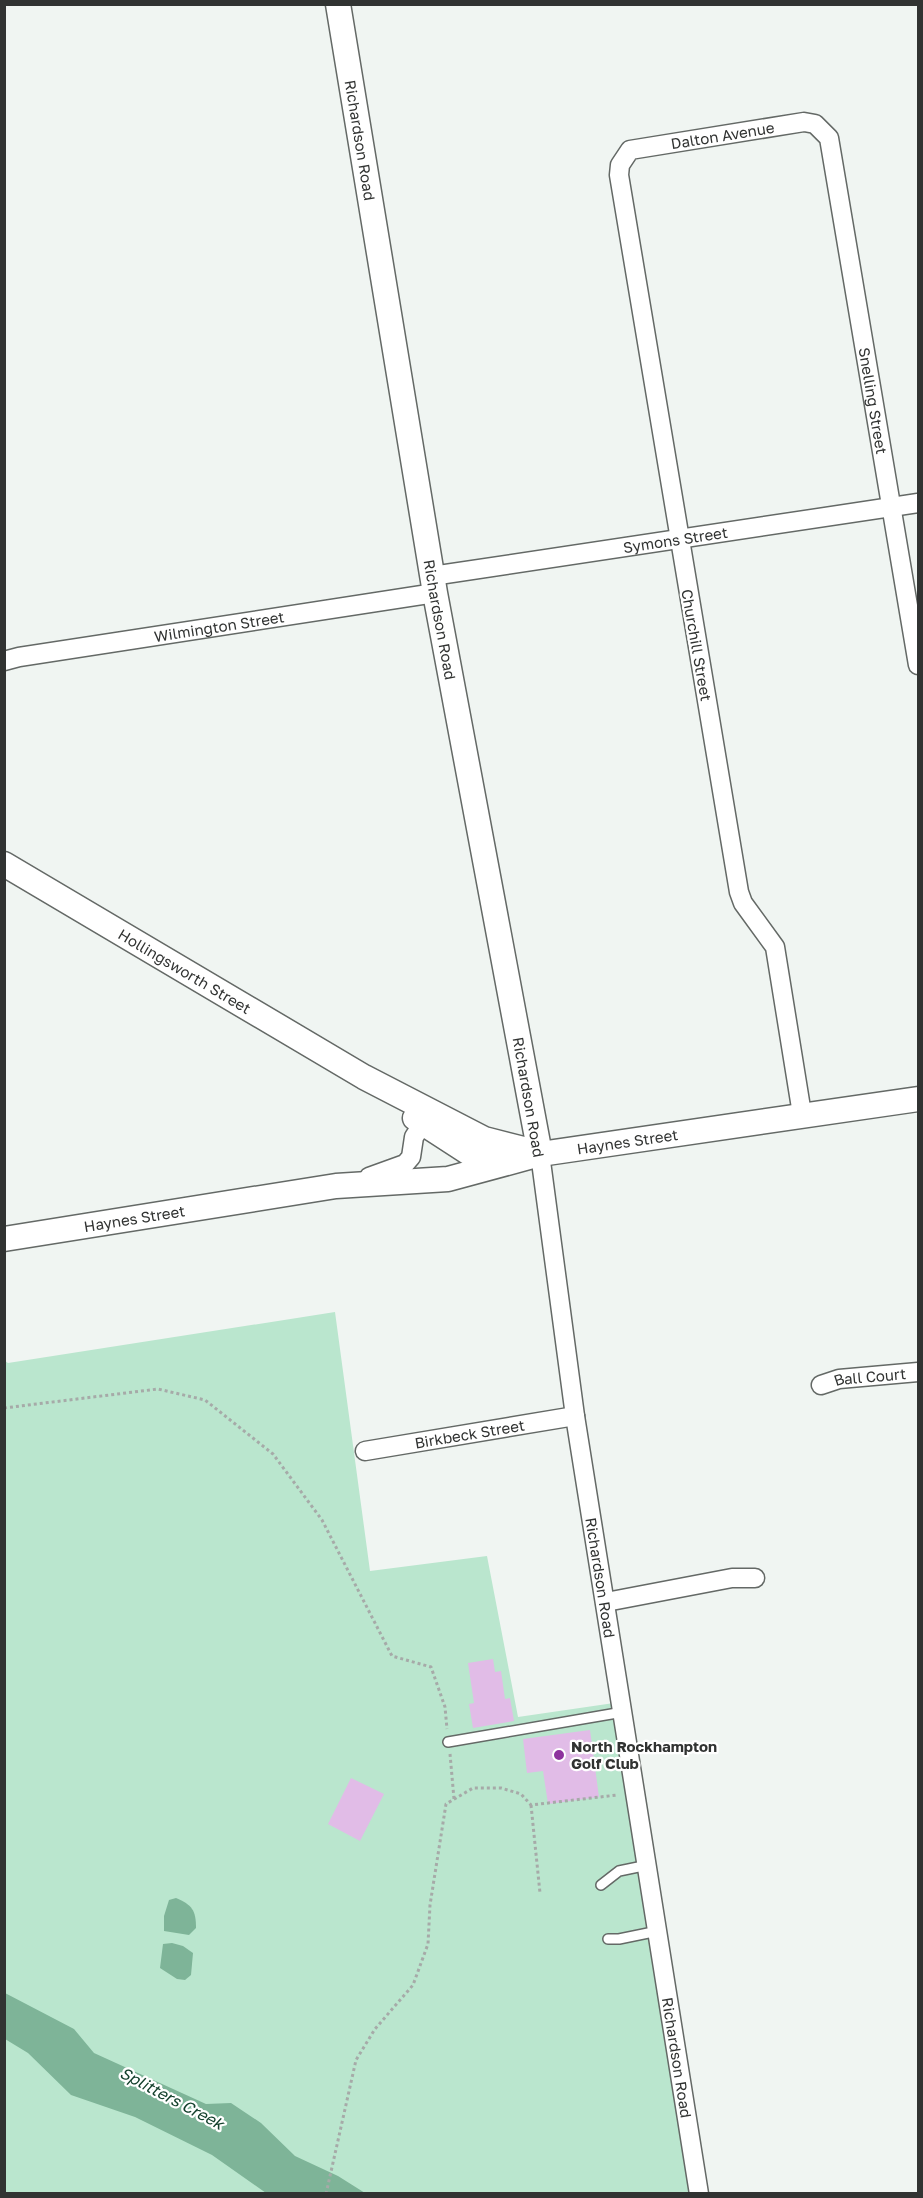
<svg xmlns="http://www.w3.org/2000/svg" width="923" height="2198" font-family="'Golos Text',sans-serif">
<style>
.green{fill:#bae6ce}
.water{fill:#7eb498}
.building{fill:#e1bce7}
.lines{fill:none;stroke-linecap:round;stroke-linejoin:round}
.lane-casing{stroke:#646966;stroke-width:12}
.street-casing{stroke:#646966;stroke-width:21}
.secondary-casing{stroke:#646966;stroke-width:27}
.path{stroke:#a6aaa8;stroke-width:3;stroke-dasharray:3 3;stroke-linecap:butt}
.lane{stroke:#fff;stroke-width:9}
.street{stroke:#fff;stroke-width:18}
.secondary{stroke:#fff;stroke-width:24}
.poi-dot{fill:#8e339e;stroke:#fff;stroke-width:2}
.labels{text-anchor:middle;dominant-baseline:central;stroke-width:4.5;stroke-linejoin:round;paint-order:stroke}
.street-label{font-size:15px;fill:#313332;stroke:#fff}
.poi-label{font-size:15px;font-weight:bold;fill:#313332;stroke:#fff;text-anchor:start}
.water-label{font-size:16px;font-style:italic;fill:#13402c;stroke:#fff}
</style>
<rect width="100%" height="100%" fill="#f0f5f2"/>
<!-- green -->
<polygon class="green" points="335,1312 370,1571 487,1556 518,1717 614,1703 691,2193 5,2194 5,1361 8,1363"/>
<!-- water -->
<g class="water">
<path d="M176,1898C192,1905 196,1910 196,1928L189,1935L164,1931V1916L169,1900Z"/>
<polygon points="172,1943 183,1946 193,1953 191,1975 185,1980 177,1979 160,1968 163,1944"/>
<polygon points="5,1993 74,2029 94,2053 206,2104 231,2103 261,2123 295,2156 338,2176 365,2193 266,2193 212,2155 135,2117 71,2095 28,2053 5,2039"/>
</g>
<!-- building -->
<g class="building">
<polygon points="493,1659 495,1672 501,1671 505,1699 510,1698 514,1721 473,1728 469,1704 474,1703 468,1663"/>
<polygon points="590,1730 599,1797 548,1804 543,1771 527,1773 523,1739"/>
<polygon points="351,1778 384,1794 360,1841 328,1824"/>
</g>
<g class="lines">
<defs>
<g id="lane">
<polyline points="448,1742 623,1712"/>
<polyline points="601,1885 619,1871 648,1865"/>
<polyline points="608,1939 619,1939 658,1931"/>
</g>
<g id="street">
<path id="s1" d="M432,576L918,503"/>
<path id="s2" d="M4,661L19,657L435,593"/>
<path id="s3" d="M802,1114L775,947L743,903L739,892L619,175L620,165L630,150L804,122L815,124L829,138L918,665"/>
<path id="s4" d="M540,1154L575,1416L699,2194"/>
<polyline points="369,1177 405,1164 411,1157 414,1137 429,1114"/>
<path id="s5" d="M821,1385L839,1379L918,1372"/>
<path id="s6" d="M365,1451L575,1416"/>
<polyline points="606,1602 732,1578 755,1578"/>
</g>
<g id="secondary">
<path id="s7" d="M338,4L435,593L540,1154"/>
<path id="s8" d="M4,864L364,1077L484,1139L535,1152"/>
<polyline points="415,1118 469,1153 500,1163"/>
<path id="s9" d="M4,1239L336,1186L448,1179L540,1154L918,1099"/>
</g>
</defs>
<!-- lane casing -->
<use href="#lane" class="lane-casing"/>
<!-- street casing -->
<use href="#street" class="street-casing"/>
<!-- secondary casing -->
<use href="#secondary" class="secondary-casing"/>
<!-- path -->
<g class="path">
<polyline points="4,1408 158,1389 205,1400 273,1454 322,1520 392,1656 431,1667 445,1707 447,1729"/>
<polyline points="450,1754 454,1799"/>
<polyline points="531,1805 540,1893"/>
<polyline points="326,2194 356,2060 375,2029 413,1985 428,1944 430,1905 446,1804 473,1788 501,1788 521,1794 531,1805 617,1795"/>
</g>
<!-- lane -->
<use href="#lane" class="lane"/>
<!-- street -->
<use href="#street" class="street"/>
<!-- secondary -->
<use href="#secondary" class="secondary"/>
</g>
<!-- markers -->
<circle class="poi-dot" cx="559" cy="1755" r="6"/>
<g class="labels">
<!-- street labels -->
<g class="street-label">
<text stroke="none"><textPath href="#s3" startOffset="1084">Dalton Avenue</textPath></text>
<text stroke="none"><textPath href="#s7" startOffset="138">Richardson Road</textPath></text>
<text stroke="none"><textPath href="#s3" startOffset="1464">Snelling Street</textPath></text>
<text stroke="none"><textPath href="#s1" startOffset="246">Symons Street</textPath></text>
<text stroke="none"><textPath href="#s7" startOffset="624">Richardson Road</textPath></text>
<text stroke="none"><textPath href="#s2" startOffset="218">Wilmington Street</textPath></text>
<text transform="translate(697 645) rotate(80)">Churchill Street</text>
<text stroke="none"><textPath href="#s8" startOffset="210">Hollingsworth Street</textPath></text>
<text transform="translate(529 1097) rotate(80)">Richardson Road</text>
<text stroke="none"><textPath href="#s9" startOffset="632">Haynes Street</textPath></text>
<text stroke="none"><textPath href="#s9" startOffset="132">Haynes Street</textPath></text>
<text stroke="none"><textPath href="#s5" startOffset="50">Ball Court</textPath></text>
<text stroke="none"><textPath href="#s6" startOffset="106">Birkbeck Street</textPath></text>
<text stroke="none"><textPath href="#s4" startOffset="428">Richardson Road</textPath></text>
<text stroke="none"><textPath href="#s4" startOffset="914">Richardson Road</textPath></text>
</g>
<!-- poi labels -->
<g class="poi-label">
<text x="571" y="1746">North Rockhampton<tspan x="571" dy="17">Golf Club</tspan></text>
</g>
<!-- water labels -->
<g class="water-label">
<text transform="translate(172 2098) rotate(28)">Splitters Creek</text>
</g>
</g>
<!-- border -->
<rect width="923" height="2198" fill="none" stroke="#313332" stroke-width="12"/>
</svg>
